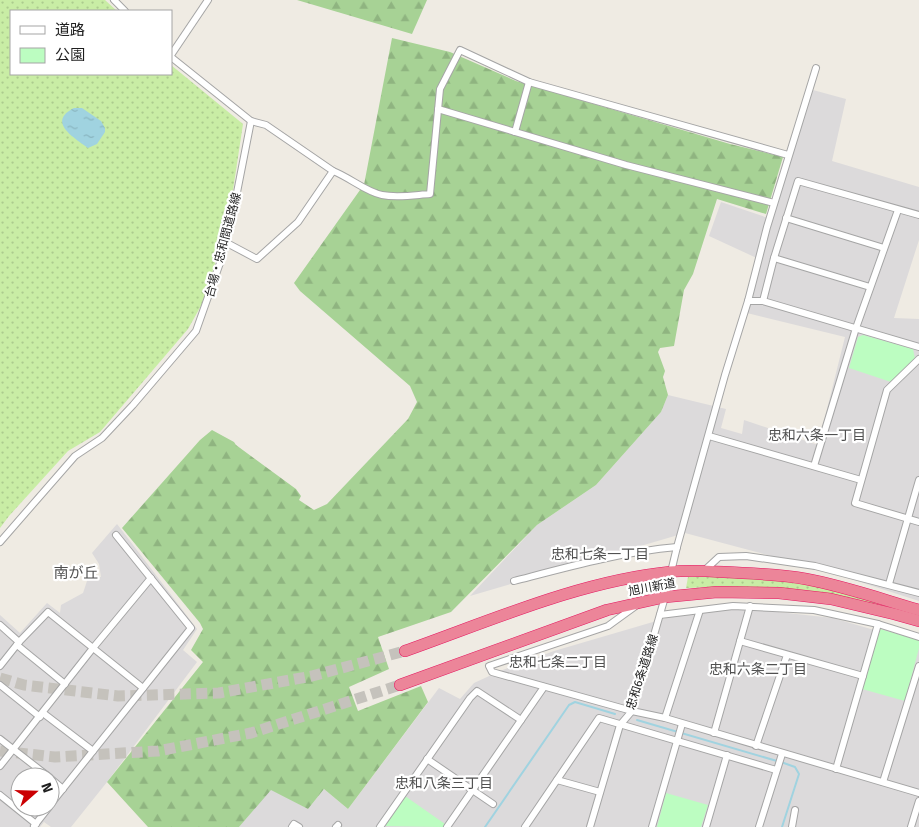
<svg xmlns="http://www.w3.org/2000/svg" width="919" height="827" font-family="'Fira Sans','Noto Sans JP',sans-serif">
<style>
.residential{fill:#dcdadb;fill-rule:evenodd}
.grass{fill:url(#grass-dots)}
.forest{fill:url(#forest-firs)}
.park{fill:#bcfdc1}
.water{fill:url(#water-ripples)}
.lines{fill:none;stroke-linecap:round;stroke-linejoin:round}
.stream{stroke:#a0d3e0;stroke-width:2}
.highway-tunnel{stroke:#c5c2bc;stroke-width:11;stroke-dasharray:11 5.5;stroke-linecap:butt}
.street-casing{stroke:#a5a5a5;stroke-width:8}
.highway-casing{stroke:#e51861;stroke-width:12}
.street{stroke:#fff;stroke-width:6}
.highway{stroke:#ec8599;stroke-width:11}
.labels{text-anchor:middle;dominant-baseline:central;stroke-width:4.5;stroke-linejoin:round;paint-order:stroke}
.street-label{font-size:12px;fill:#1e1e1e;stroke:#fff}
.neighbourhood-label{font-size:14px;fill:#515151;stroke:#fff}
.quarter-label{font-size:15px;fill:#515151;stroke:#fff}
</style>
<defs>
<pattern id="grass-dots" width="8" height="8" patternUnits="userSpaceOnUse" patternTransform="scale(1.25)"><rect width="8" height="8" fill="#c9eda5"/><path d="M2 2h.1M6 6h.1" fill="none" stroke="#accb8e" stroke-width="1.8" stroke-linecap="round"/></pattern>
<pattern id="forest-firs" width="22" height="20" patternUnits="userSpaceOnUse" patternTransform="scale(1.25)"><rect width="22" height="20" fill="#a7d295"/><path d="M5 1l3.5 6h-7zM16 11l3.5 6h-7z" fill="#8fb480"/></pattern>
<pattern id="water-ripples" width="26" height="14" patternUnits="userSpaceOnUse" patternTransform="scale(1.25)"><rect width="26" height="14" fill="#a0d3e0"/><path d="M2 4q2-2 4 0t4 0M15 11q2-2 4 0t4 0" fill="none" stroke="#89b5c0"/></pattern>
</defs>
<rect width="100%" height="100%" fill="#efebe3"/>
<!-- residential -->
<g class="residential">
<polygon points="813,90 846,99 832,161 919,187 919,240 894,318 919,319 919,601 820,569 685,533 470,596 537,525 596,485 661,412 668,395 726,409 721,428 742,434 744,420 818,445 845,337 747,313 761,260 709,236 721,202 771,219"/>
<path d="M117,524L197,629L183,650L197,662L107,782L71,827H51L44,822L40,827H0V615L20,633L47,603L60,613L61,605L83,593L89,575L101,577L99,564L92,553ZM20,777H50V807H20Z"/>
<polygon points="740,608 833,618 919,643 919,827 239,827 271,789 308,809 324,789 348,809 439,688 460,699 474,683 500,671 554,651 670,617"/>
</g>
<!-- grass -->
<g class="grass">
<polygon points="0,0 105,0 117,11 11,11 11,74 171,74 171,65 243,124 228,223 202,304 188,329 100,432 68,451 9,516 0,528"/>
<polygon points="734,576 813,584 894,606 893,609 715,587 686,588 688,577"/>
</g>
<!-- forest -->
<g class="forest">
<polygon points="297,0 427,0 412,34"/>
<polygon points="392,38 450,52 516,81 730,144 783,157 766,214 717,199 693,274 684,290 674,346 660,348 658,352 665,371 663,377 668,395 661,412 596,485 537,525 451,612 378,637 389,669 349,687 358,711 421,686 428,702 348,809 324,789 308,809 271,790 239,827 148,827 107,782 203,662 191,650 203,629 200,623 122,528 200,440 212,430 234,442 236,445 296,489 301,496 299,500 314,510 327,504 408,419 417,402 410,386 300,291 294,283 360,190 363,190"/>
</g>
<!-- park -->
<g class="park">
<polygon points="863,335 913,349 915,359 891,382 849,368 858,337"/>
<polygon points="880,629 919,640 919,648 905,701 862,689"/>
<polygon points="666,793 708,805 701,827 657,827"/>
<polygon points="405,796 445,824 443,827 385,826"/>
</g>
<!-- water -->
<path class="water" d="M74,108H82L101,121L105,128V132L97,144L88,148C75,138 46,122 74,108Z"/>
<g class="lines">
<!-- stream -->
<g class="stream">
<polyline points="637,720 777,761"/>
<polyline points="781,762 795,767 799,774 782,827"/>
<polyline points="485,827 569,705 575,702 615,714"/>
</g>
<!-- highway-tunnel -->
<g class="highway-tunnel">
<polyline points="0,678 24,685 118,696 219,693 312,676 405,651"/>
<polyline points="0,751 55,757 158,751 251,733 400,685"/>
</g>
<defs>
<g id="street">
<polyline points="114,0 125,11"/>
<polyline points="171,55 208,0"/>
<path d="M171,57L251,121L266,125L333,171C349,177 366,192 382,195C398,198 415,195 430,194L440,89L460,50L529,82L788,155"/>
<polyline points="438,109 626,165 774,203"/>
<polyline points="515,132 529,82"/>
<polyline points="786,218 884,248"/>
<polyline points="225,242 257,259 298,222 333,171"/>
<polyline points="774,258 870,287"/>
<polyline points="748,301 763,301 919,347"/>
<polyline points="763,301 774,258 798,181 919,215"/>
<polyline points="919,359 887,390 855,503 919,522"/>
<polyline points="709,436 861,480"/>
<polyline points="814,466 856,328 898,210"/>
<polyline points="0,542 75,456 102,438 133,405 196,331 220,263 231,223 251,121"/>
<polyline points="705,570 719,557 746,556 815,566 919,593"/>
<path d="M514,581C568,567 621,552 677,547"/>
<polyline points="889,584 919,480"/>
<polyline points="637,605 608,626 489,666 492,672 632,711 665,718 919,793"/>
<polyline points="660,615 733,606 814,610 878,624 919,637"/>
<polyline points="0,625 19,642"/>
<polyline points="740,641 863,676"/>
<polyline points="17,645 65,684"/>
<polyline points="0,666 19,642 48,612 143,688"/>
<polyline points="0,685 40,717"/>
<polyline points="43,713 93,751"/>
<polyline points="665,718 700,610"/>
<polyline points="714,733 750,606"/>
<polyline points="0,739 49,777"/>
<polyline points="756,746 787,655"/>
<polyline points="427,759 493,804"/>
<polyline points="0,766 93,648 151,578"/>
<polyline points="836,769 878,624"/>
<polyline points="50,778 63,789"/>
<polyline points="557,780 600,792"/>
<polyline points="883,782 919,666"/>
<polyline points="0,795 36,824"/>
<polyline points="50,805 191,628 116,535"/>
<polyline points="34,826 49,807"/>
<polyline points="292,827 294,824 299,827"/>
<polyline points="336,827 338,825"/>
<polyline points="380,827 470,698 477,691 521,720"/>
<polyline points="447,827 544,687"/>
<polyline points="525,827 599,718 776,770"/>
<polyline points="590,827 620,725 632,711 665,597 677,547 725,375 748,301 767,227 816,68"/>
<polyline points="652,827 682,724"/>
<polyline points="706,827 727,755"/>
<polyline points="759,827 782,754"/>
<polyline points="792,827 795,810"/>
<polyline points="911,827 919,801"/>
</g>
<g id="highway">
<path d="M405,651C490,621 580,581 670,572C693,569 718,572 742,573C763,574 785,575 806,579C844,586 881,599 919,610"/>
<polyline points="400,685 607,610 665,597 717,592 779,593 831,599 894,614 919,621"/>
</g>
</defs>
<!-- street casing -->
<use href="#street" class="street-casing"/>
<!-- highway casing -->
<use href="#highway" class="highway-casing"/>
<!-- street -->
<use href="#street" class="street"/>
<!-- highway -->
<use href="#highway" class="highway"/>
</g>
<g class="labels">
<!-- street labels -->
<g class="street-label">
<text transform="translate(223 245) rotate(-75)">台場・忠和間道路線</text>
<text transform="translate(652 587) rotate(-11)">旭川新道</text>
<text transform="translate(642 672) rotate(-72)">忠和6条道路線</text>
</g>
<!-- neighbourhood labels -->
<g class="neighbourhood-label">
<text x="817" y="435">忠和六条一丁目</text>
<text x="600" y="554">忠和七条一丁目</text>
<text x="558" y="662">忠和七条二丁目</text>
<text x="758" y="669">忠和六条二丁目</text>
<text x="444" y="783">忠和八条三丁目</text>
</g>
<!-- quarter labels -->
<g class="quarter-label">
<text x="76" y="573">南が丘</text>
</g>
</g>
<!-- legend -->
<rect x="10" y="10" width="162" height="65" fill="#ffffff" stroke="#a5a5a5"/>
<rect x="20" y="26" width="25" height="8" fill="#ffffff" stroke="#a5a5a5"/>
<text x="55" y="35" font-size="15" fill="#1e1e1e">道路</text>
<rect x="20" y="48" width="25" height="15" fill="#bcfdc1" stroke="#a5a5a5"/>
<text x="55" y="60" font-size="15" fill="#1e1e1e">公園</text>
<!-- north arrow -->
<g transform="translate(35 792) rotate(70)"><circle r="24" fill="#ffffff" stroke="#a5a5a5"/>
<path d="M0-4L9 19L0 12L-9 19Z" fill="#cb0003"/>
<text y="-8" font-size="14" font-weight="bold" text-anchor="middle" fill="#1e1e1e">N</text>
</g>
</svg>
